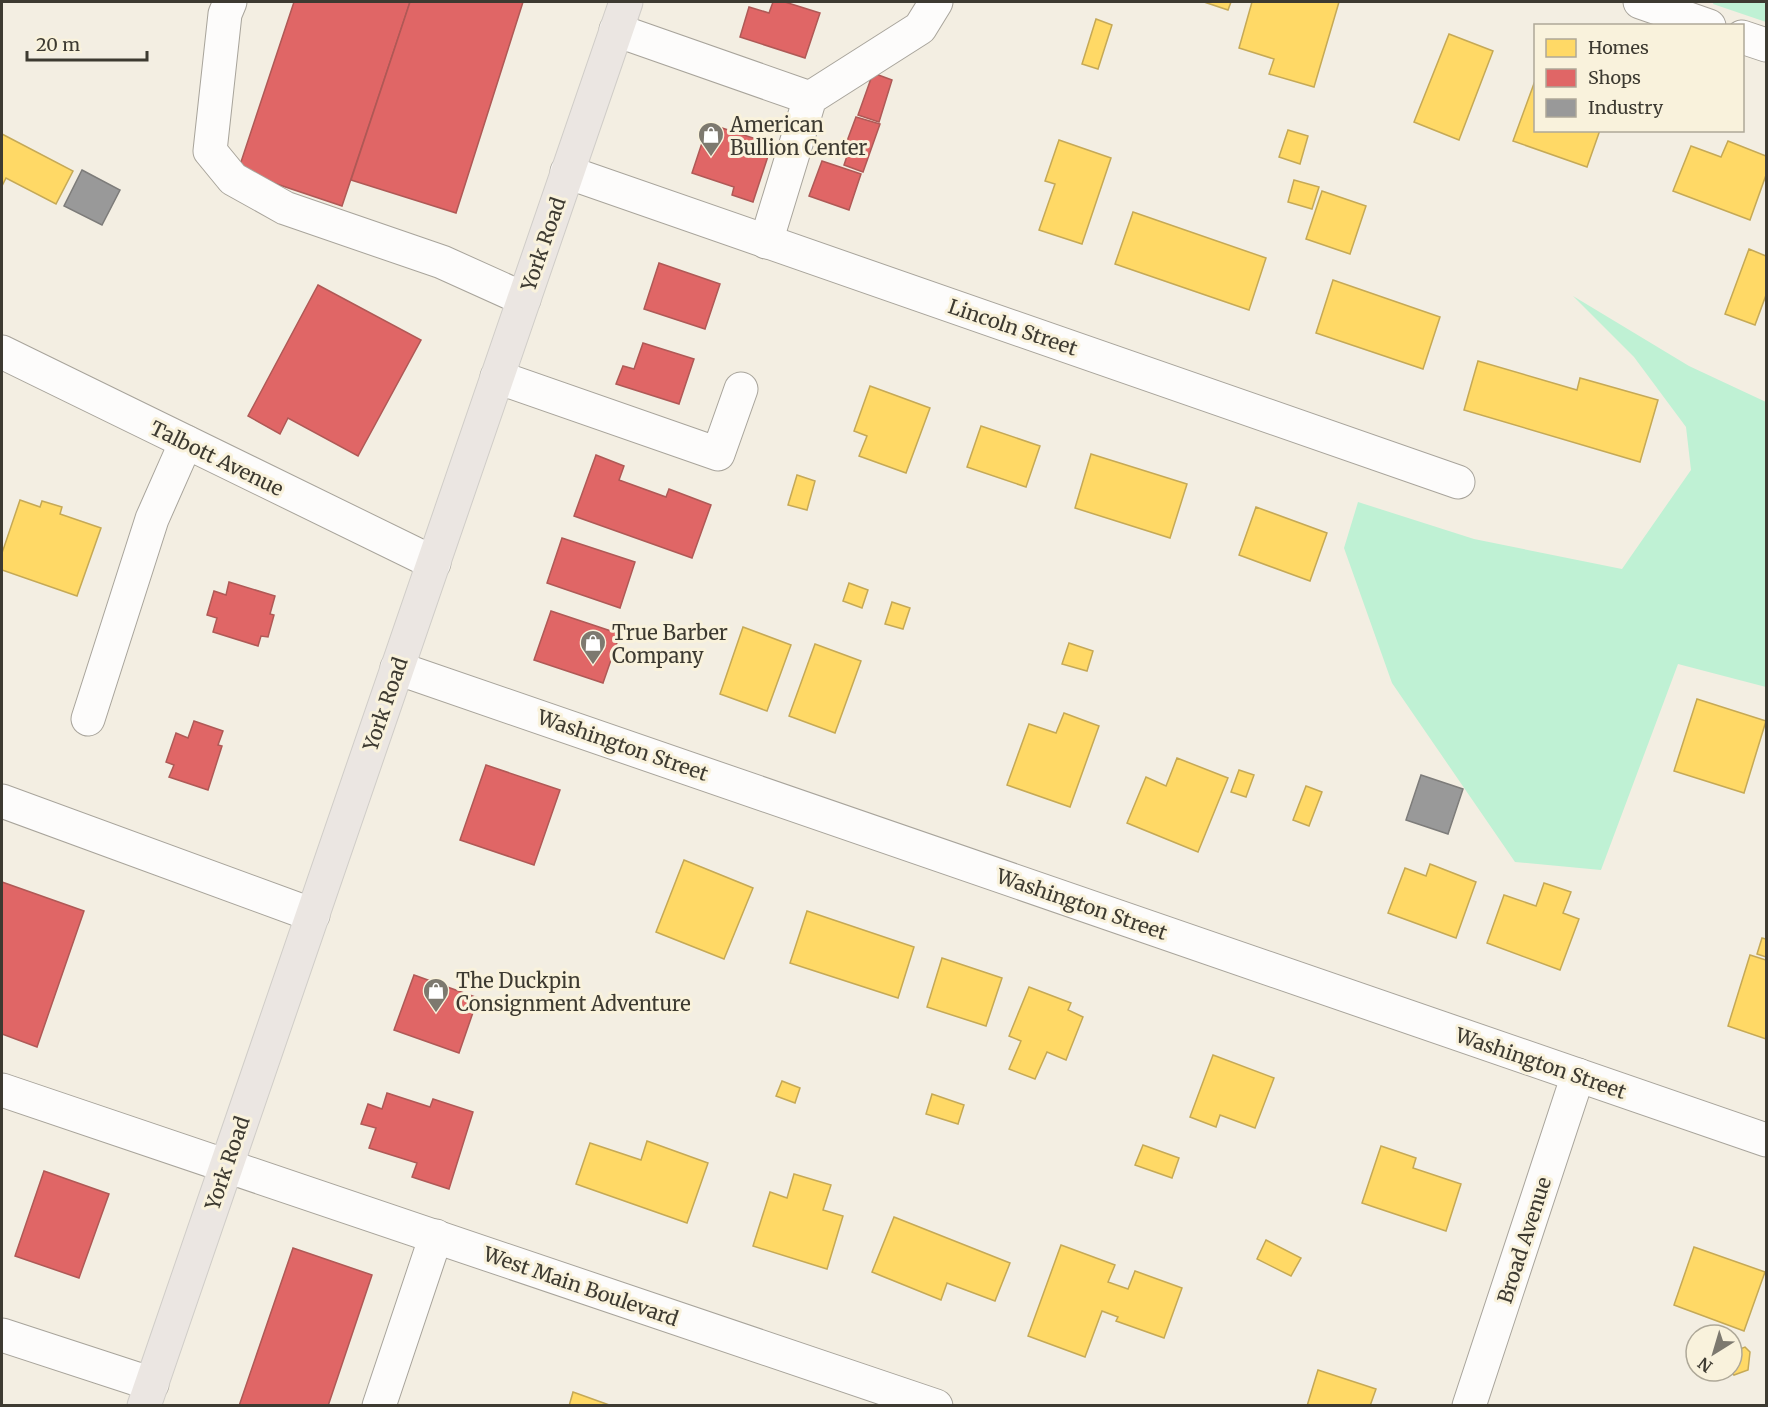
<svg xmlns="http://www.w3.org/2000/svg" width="1768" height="1407" font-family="Merriweather,serif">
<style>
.green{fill:#bff1d4}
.homes{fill:#ffd966;stroke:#c5a956;stroke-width:1.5}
.shops{fill:#e06666;stroke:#af5956;stroke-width:1.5}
.industry{fill:#999;stroke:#7d7c7a;stroke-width:1.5}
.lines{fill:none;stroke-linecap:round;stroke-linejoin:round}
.minor-casing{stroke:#a8a49b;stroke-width:35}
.major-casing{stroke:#d0cdc8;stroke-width:35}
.minor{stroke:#fdfcfb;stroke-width:33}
.major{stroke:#ebe6e2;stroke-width:33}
.labels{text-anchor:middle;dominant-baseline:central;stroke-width:6;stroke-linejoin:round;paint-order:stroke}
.poi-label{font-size:20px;fill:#3d3a31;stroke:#f9f2dc;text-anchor:start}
.street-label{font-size:20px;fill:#3d3a31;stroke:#f9f2dc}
</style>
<rect width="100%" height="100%" fill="#f3eee2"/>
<!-- green -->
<g class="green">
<polygon points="1714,2 1766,2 1766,22 1713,4"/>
<polygon points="1573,296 1689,366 1766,402 1766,687 1678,664 1601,870 1515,862 1392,683 1344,548 1358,502 1474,539 1622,569 1691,470 1686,427 1634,357"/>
</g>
<!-- homes -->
<g class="homes">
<polygon points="1204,2 1231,2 1228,10"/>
<polygon points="1252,2 1339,2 1314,87 1269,74 1274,59 1239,48"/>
<polygon points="1096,19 1112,25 1098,69 1082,64"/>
<polygon points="1449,34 1493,51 1459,140 1414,122"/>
<polygon points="1536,78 1536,130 1600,130 1587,167 1513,141"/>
<polygon points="1288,130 1308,136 1300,164 1279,157"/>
<polygon points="2,134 73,171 56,204 6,178 2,186"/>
<polygon points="1059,140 1111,158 1082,244 1039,230 1055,184 1045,181"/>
<polygon points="1728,141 1766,156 1766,175 1750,220 1673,191 1691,146 1721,157"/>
<polygon points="1294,180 1319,187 1312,209 1288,202"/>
<polygon points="1322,191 1366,206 1350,254 1306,239"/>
<polygon points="1133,212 1266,258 1249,310 1115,264"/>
<polygon points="1749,249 1766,256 1766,295 1755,325 1725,314"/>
<polygon points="1333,280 1440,317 1423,369 1316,333"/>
<polygon points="1478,361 1577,390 1580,378 1658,400 1640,462 1464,410"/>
<polygon points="870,386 930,408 906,473 859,456 867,436 854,431"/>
<polygon points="981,426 1040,446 1026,487 967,467"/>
<polygon points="1091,454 1187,484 1170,538 1075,508"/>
<polygon points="797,475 815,481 807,510 788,505"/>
<polygon points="20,500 40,507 42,501 62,507 60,514 101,528 77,596 2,570 2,553"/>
<polygon points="1256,507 1327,533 1310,581 1239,555"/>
<polygon points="849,583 868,590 862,608 843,601"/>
<polygon points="892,602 910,608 903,629 885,624"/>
<polygon points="743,627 791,645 767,711 720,694"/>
<polygon points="1069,643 1093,651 1087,671 1062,664"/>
<polygon points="815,644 861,661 835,733 789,716"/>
<polygon points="1697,699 1766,721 1744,793 1674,771"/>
<polygon points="1064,713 1099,726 1070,807 1007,785 1029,724 1056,733"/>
<polygon points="1177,758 1228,778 1198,852 1127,823 1146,777 1166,786"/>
<polygon points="1239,770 1254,775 1246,797 1231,792"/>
<polygon points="1306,786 1322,792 1309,826 1293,820"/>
<polygon points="684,860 753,888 724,959 656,932"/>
<polygon points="1430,864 1476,882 1456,938 1388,913 1405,868 1426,876"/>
<polygon points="1544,883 1571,892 1563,913 1579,919 1560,970 1487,943 1504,895 1536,906"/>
<polygon points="807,911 914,947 898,998 790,963"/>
<polygon points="1762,938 1766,939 1766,957 1757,954"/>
<polygon points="1750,955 1766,960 1766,1039 1728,1026"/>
<polygon points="942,958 1002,978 986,1026 927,1007"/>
<polygon points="1029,987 1071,1003 1068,1010 1083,1017 1066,1060 1047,1052 1035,1079 1009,1069 1021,1041 1009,1036"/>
<polygon points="1213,1055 1274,1078 1255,1128 1220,1115 1216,1127 1190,1117"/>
<polygon points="782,1081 800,1088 795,1103 776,1096"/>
<polygon points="932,1094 964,1105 958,1124 926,1114"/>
<polygon points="647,1141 708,1163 687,1223 576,1184 590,1143 641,1160"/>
<polygon points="1143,1145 1179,1158 1172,1178 1135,1165"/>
<polygon points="1381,1146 1416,1158 1413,1168 1461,1184 1446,1231 1362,1203"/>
<polygon points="794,1174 831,1185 823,1210 843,1216 827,1269 753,1246 770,1192 787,1198"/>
<polygon points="894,1217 1010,1263 995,1301 947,1283 941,1300 872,1272"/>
<polygon points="1266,1240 1301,1258 1291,1276 1257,1259"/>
<polygon points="1061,1245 1115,1265 1108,1282 1128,1289 1135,1271 1182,1288 1164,1338 1116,1321 1118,1317 1102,1311 1085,1357 1028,1336"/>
<polygon points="1694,1247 1765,1272 1744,1331 1674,1305"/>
<polygon points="1745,1347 1750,1352 1748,1370 1734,1375 1731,1371 1732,1352"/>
<polygon points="1318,1370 1376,1389 1370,1406 1307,1406"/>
<polygon points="573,1392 612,1406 569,1406"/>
</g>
<!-- shops -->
<g class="shops">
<polygon points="294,2 410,2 342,206 238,171"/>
<polygon points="410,2 523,2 456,213 351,180"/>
<polygon points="773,2 785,2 820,13 805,58 740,37 749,7 769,13"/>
<polygon points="873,73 892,80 879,122 858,115"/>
<polygon points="856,117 880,124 863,172 844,165 848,153 843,152"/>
<polygon points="722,128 772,144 753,202 732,195 734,187 692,173 703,140 717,144"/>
<polygon points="822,161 861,174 849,210 809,196"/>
<polygon points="659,263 720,284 705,329 644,309"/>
<polygon points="318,285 421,340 358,456 288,418 280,434 248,416"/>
<polygon points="643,343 694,359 679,404 616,384 623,366 634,369"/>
<polygon points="596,455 624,466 619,480 666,497 669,489 711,505 692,558 574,516"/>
<polygon points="562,538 635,562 620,608 547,583"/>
<polygon points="229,582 275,596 270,614 274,615 268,637 261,636 258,646 213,632 217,618 207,615 214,591 226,595"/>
<polygon points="551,611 620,634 603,683 534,660"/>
<polygon points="194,721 223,731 218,745 222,746 208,790 169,777 174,765 166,762 176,733 188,738"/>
<polygon points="486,765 560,790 534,865 460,840"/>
<polygon points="2,882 84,911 37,1047 2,1034"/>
<polygon points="414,975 478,998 459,1053 394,1030"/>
<polygon points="387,1093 430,1107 433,1099 473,1112 449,1189 412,1177 417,1163 369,1148 376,1128 361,1124 368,1104 382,1109"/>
<polygon points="44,1171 109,1194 79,1278 15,1256"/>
<polygon points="293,1248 372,1275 328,1406 239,1406"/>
</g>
<!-- industry -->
<g class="industry">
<polygon points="82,170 120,190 102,225 64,206"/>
<polygon points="1421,775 1463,789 1448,834 1406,820"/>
</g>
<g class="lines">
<defs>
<g id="minor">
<polyline points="230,2 225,14 210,151 233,179 285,208 442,262 524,299"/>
<polyline points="1640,2 1709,26"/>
<polyline points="616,30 810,98"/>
<polyline points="1742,37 1766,45"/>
<polyline points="567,172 1458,482"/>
<polyline points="766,242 810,98 920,28 936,2"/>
<polyline points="2,352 434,563"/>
<polyline points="497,377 718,454 741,389"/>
<polyline points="397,668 1766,1140"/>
<polyline points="88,719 152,519 186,442"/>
<polyline points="2,801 313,915"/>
<polyline points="2,1090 936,1406"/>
<polyline points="2,1335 152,1384"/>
<polyline points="379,1406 436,1236"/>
<polyline points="1469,1406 1578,1075"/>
</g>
<polyline id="major" points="144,1406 626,2"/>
</defs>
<!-- minor casing -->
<use href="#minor" class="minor-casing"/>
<!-- major casing -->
<use href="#major" class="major-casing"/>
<!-- minor -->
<use href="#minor" class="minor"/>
<!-- major -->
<use href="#major" class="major"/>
</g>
<!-- icons -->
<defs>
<symbol id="shop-pin" viewBox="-11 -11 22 30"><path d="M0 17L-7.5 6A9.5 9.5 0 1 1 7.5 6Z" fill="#7d796f" stroke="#f9f2dc"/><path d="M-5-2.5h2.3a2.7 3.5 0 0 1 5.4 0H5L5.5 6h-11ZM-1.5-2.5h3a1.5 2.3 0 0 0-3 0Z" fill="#fff"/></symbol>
</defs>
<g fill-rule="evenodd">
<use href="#shop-pin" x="696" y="120" width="30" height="40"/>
<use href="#shop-pin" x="578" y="628" width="30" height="40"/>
<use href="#shop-pin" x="421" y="976" width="30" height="40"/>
</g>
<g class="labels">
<!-- poi labels -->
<g class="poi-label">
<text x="730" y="124">American<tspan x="730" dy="23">Bullion Center</tspan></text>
<text x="612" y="632">True Barber<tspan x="612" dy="23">Company</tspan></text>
<text x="456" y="980">The Duckpin<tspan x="456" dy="23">Consignment Adventure</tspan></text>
</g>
<!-- street labels -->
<g class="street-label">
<text transform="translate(543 244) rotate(-71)">York Road</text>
<text transform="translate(1013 327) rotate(19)">Lincoln Street</text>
<text transform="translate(217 458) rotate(26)">Talbott Avenue</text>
<text transform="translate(385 704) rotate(-71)">York Road</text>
<text transform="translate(623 745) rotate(19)">Washington Street</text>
<text transform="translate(1082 904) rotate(19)">Washington Street</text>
<text transform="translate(1541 1063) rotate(19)">Washington Street</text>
<text transform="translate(227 1163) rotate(-71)">York Road</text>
<text transform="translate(1524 1240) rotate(-72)">Broad Avenue</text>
<text transform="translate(581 1286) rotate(19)">West Main Boulevard</text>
</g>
</g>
<!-- border -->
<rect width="1768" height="1407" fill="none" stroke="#3d3a31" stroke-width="6"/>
<!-- legend -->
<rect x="1534" y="24" width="210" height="108" fill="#f9f2dc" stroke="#aea898" stroke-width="1.5"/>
<rect x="1546" y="39" width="30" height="18" fill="#ffd966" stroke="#aea898" stroke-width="1.5"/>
<text x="1588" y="54" font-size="18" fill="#3d3a31">Homes</text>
<rect x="1546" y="69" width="30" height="18" fill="#e06666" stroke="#aea898" stroke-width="1.5"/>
<text x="1588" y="84" font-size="18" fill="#3d3a31">Shops</text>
<rect x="1546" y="99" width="30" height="18" fill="#999999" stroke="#aea898" stroke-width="1.5"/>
<text x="1588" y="114" font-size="18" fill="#3d3a31">Industry</text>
<!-- north arrow -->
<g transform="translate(1714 1353) rotate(217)"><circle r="28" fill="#f9f2dc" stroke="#aea898" stroke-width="1.5"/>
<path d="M0-4.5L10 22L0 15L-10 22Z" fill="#7d796f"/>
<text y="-9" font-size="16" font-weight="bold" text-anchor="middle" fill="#3d3a31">N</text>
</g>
<!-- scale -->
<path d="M27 51v9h120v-9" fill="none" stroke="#3d3a31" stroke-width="3"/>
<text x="36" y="51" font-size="18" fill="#3d3a31" stroke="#f9f2dc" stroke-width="4.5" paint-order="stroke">20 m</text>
</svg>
